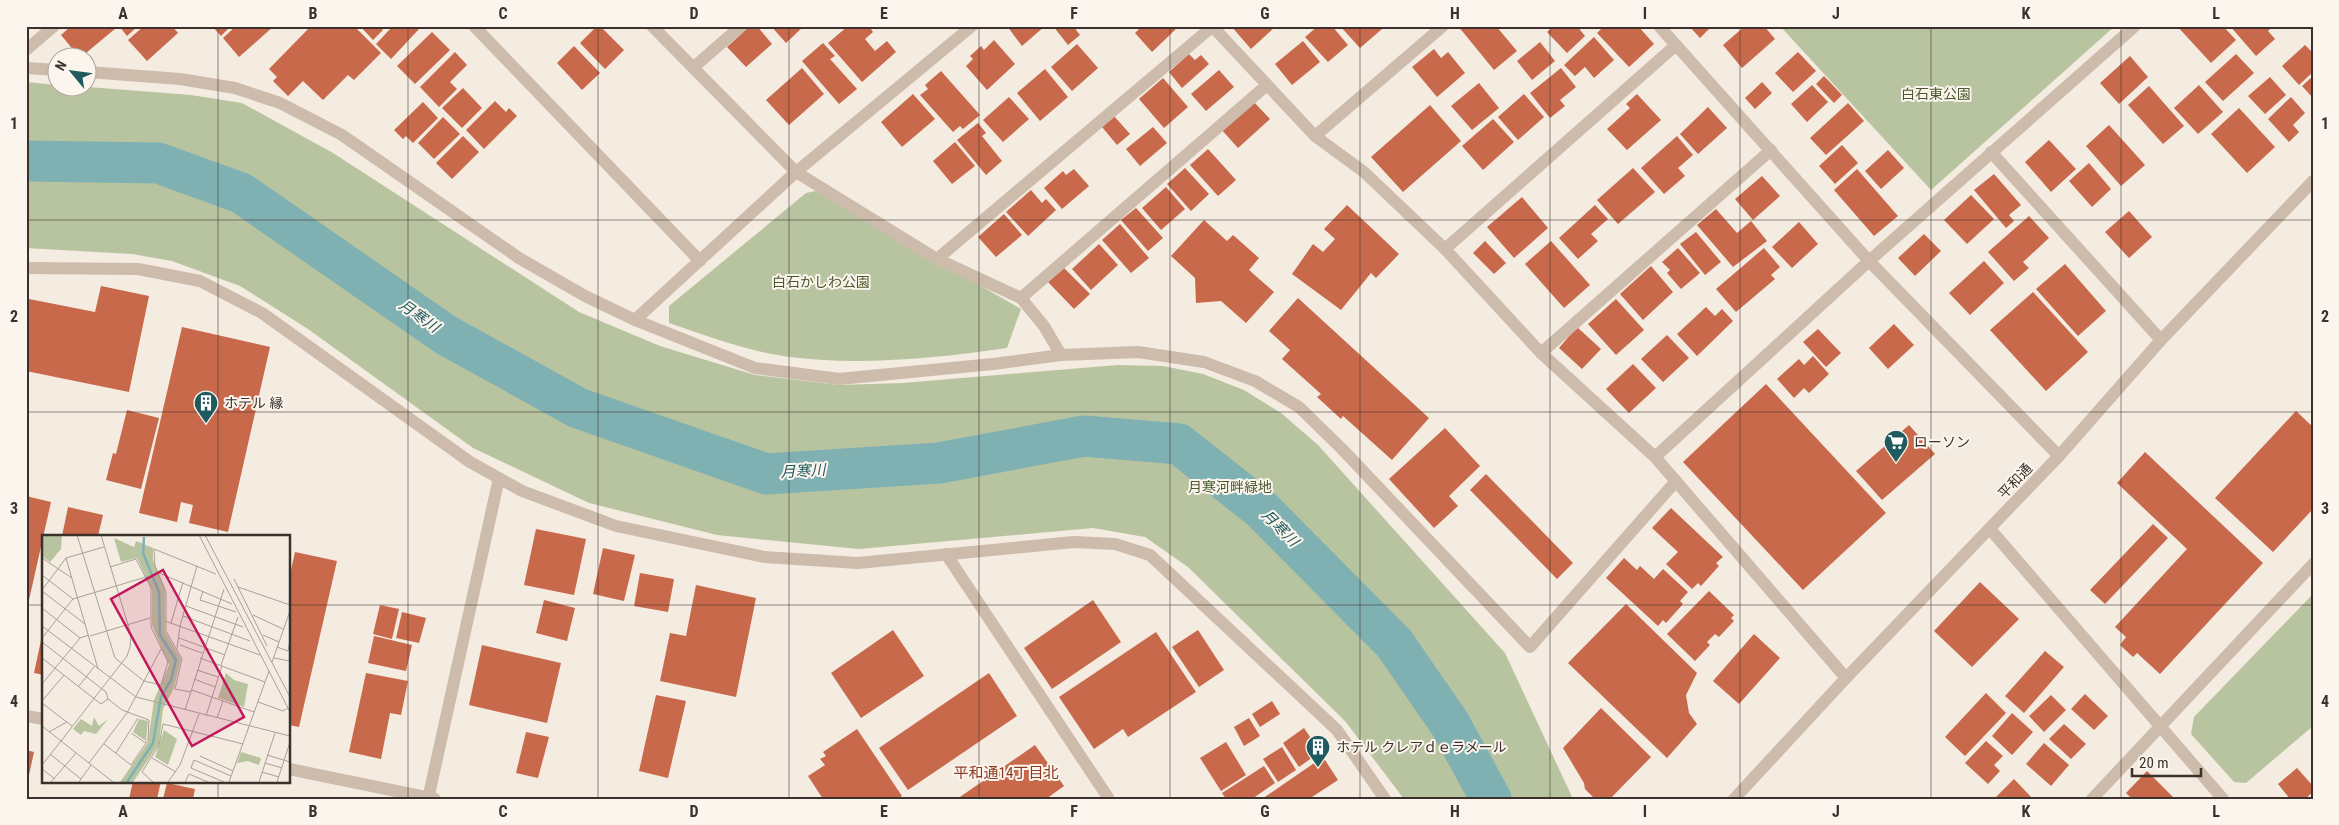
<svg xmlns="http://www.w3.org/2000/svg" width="2339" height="825" font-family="'Roboto Condensed','Noto Sans JP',sans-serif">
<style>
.green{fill:#b8c4a0}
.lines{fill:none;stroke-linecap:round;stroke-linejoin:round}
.river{stroke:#7fb0b2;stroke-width:41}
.building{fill:#c8694b}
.minor{stroke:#cdbbac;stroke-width:12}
.tertiary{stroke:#cdbbac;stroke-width:12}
.grid{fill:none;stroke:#3b302b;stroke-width:1;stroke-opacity:0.55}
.labels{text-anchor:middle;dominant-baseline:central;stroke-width:4;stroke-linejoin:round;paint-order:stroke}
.park-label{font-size:14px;fill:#4a5a2e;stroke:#fbf5ee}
.poi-label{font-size:14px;fill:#3b302b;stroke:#fbf5ee;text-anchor:start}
.street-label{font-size:14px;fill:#3b302b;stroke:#fbf5ee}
.water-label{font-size:15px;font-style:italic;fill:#1f5a5e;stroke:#fbf5ee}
.neighbourhood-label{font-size:15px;fill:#8c3b22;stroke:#fbf5ee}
.inset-river{fill:none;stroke:#7fb0b2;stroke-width:2.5}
.inset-road{fill:none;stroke:#aaa098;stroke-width:1}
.view{fill:#c2185b;fill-opacity:0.15;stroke:#c2185b;stroke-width:2.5}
.inset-edge{fill:none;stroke:#3b302b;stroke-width:2.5}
.neatline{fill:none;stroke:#3b302b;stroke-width:2}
.grid-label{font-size:16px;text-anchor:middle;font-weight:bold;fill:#3b302b}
</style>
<rect width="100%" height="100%" fill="#f4ebe1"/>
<!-- green -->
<g class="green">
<polygon points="1780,26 2115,26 1931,190"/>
<polygon points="26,82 57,85 58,88 88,87 191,95 242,103 333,153 579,312 660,346 755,375 838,385 903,383 1118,365 1163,366 1203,374 1244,390 1281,413 1318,445 1505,653 1573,799 1404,799 1345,721 1188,567 1145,537 1093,528 859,549 717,535 589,503 473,448 308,329 240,286 172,261 132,254 26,248"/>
<path d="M816,191L1021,309L1007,348C937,358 862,366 790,357C749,352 708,336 669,323V306L806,193Z"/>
<polygon points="2313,594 2313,726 2246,783 2234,782 2191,734 2194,717"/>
</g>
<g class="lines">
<!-- river -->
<polyline class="river" points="26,161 158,163 241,193 446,335 578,408 766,474 939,463 1084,436 1179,444 1261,509 1394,643 1450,724 1491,799"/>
</g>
<!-- building -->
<g class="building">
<polygon points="71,26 114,26 116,28 80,58 61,35"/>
<polygon points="119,26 138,26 127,36"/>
<polygon points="144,26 172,26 178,33 147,61 128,40"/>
<polygon points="212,26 231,26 221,36"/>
<polygon points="236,26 274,26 239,57 223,38"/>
<polygon points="311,26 354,26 381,53 354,80 348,75 323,100 303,81 288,96 273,81 277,77 269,69"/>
<polygon points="360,26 379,26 383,30 373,40"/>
<polygon points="393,26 418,26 420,28 391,59 376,44"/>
<polygon points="597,26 600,26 624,50 605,69 580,43"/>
<polygon points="750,26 757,26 772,44 746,67 727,47"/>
<polygon points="771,26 804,26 786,43"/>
<polygon points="848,26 869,26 873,32 865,39 875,51 887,41 896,52 862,82 828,43"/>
<polygon points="1007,26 1045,26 1022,46"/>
<polygon points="1053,26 1073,26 1080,35 1068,45"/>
<polygon points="1142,26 1175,26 1177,28 1152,52 1135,33"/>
<polygon points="1231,26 1276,26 1251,49"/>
<polygon points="1318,26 1332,26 1348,45 1328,62 1305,37"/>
<polygon points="1340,26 1379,26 1382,29 1360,48"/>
<polygon points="1458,26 1496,26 1517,51 1494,70"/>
<polygon points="1554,26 1577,26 1585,36 1567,53 1547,32"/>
<polygon points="1604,26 1638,26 1654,44 1629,67 1597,33"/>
<polygon points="1689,26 1712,26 1700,38"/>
<polygon points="1745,26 1764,26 1775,39 1742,68 1723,45"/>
<polygon points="2177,26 2223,26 2236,40 2211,63"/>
<polygon points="2230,26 2273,26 2268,31 2275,39 2256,56"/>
<polygon points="432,32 450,50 415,84 397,66"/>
<polygon points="1594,37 1614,60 1594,78 1585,67 1575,76 1564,65"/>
<polygon points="994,40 1015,64 987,90 966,66 973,59 970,56 981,46 984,50"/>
<polygon points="1303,41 1320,62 1292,85 1275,64"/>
<polygon points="1540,42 1555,61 1532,80 1517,61"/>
<polygon points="823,43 835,56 830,59 857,89 839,104 802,61"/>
<polygon points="1077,44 1098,68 1072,91 1051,67"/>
<polygon points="2305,45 2313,53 2313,72 2299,85 2282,66"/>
<polygon points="574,46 600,73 582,90 557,63"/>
<polygon points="1434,49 1441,58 1448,52 1465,73 1437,97 1412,67"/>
<polygon points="455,52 467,65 450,82 457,89 439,107 420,87"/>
<polygon points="1798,52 1816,71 1793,92 1775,73"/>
<polygon points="1189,54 1195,60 1201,55 1209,64 1182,88 1169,72"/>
<polygon points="2236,54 2254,73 2223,101 2205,82"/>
<polygon points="2130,56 2148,77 2119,104 2100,83"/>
<polygon points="802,68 824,94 789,125 766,100"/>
<polygon points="1561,68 1576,87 1560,100 1565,106 1550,118 1530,93"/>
<polygon points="1045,69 1068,97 1040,121 1017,93"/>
<polygon points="1219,70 1234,87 1206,111 1191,94"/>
<polygon points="941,71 980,115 963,129 960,126 953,132 920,95 928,89 925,85"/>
<polygon points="1824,76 1842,95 1834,103 1816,84"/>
<polygon points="2313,76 2313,98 2302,86"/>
<polygon points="2270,77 2286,95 2265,114 2248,96"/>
<polygon points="1163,78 1188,107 1164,128 1139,99"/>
<polygon points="1762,82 1772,93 1755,109 1745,98"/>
<polygon points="1479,83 1499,108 1472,130 1451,106"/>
<polygon points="1812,85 1828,102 1807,122 1791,104"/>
<polygon points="2199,85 2223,112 2198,134 2174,108"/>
<polygon points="2149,86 2184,126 2163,144 2128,105"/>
<polygon points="463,88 482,108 462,128 442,108"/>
<polygon points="913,94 935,119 902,147 881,122"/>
<polygon points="1524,94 1544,117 1518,140 1498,117"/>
<polygon points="1637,94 1661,120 1627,150 1607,129 1630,108 1626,104"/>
<polygon points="1009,97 1029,119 1003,142 983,120"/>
<polygon points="2291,97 2305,113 2293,125 2299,132 2289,142 2268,119"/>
<polygon points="1252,100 1270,119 1238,148 1221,129"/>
<polygon points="495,101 506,112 509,108 517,116 484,149 466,130"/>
<polygon points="423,102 438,118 413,143 406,136 403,139 394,130"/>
<polygon points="1848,103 1864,121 1826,155 1810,138"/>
<polygon points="1430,105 1461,141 1403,192 1371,157"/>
<polygon points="1708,107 1727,128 1698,154 1680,134"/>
<polygon points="2239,108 2275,147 2247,173 2211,134"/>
<polygon points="1114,116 1130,134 1117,145 1102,127"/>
<polygon points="443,117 460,134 434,159 418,143"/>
<polygon points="1493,119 1514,142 1483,170 1462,146"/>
<polygon points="978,123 986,133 982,136 1002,161 986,175 957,140"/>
<polygon points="2109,125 2145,165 2121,186 2086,146"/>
<polygon points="1153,127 1167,143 1140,166 1126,149"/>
<polygon points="463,136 479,152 452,179 436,163"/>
<polygon points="1677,136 1693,155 1678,168 1685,176 1664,194 1641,168"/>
<polygon points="2049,140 2076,169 2051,192 2025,162"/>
<polygon points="955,142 975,166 952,184 933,161"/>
<polygon points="1842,145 1858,163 1835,184 1819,166"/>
<polygon points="1208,149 1236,180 1218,196 1190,165"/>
<polygon points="1888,150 1904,168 1881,189 1865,171"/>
<polygon points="2089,163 2111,189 2092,207 2069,181"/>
<polygon points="1185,168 1209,194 1191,211 1167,184"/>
<polygon points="1633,168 1655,192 1618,224 1597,200"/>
<polygon points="1074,169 1089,186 1062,209 1044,188 1063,171 1066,175"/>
<polygon points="1857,169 1898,216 1874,236 1834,190"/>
<polygon points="1994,174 2021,205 2009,215 2014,221 2006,228 1974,190"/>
<polygon points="1762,176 1780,196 1753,220 1735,199"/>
<polygon points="1166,187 1185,209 1161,230 1142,208"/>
<polygon points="1031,190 1042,203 1046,199 1056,210 1028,236 1006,212"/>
<polygon points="1971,195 1994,219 1967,244 1944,220"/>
<polygon points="1522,197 1548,228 1514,258 1487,227"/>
<polygon points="1347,205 1399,254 1376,278 1371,273 1341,310 1292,274 1313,244 1323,252 1335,239 1324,229"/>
<polygon points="1595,205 1608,219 1591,234 1598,241 1578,259 1559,238"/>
<polygon points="1136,208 1163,238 1148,251 1121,220"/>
<polygon points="1716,209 1737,233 1751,221 1767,241 1733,267 1697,225"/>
<polygon points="2129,211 2152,237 2129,258 2105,232"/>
<polygon points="1004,214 1022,235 996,257 978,237"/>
<polygon points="2029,216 2049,238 2023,262 2029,268 2014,281 1988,252"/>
<polygon points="1204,220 1227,241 1233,235 1259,258 1249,270 1274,292 1246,323 1221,301 1196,303 1195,278 1171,256"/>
<polygon points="1799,222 1818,244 1792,268 1772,247"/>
<polygon points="1120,224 1149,258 1131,273 1102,240"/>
<polygon points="1696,232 1721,262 1705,275 1680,244"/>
<polygon points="1924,234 1941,251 1915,276 1898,258"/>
<polygon points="1485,241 1506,263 1494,274 1473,253"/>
<polygon points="1551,241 1590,285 1564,308 1525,264"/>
<polygon points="1099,244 1118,265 1091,290 1072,269"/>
<polygon points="1678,248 1700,273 1681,289 1667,273 1670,270 1662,262"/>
<polygon points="1764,248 1780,267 1771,275 1775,279 1736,312 1716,289"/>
<polygon points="1984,261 2004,283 1970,315 1949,293"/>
<polygon points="2065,264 2106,311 2078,336 2036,289"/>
<polygon points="1651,266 1673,292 1643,320 1620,294"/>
<polygon points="1063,267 1090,294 1074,309 1048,282"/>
<polygon points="101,286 149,296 129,392 26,371 26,313 29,299 95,312"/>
<polygon points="2033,292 2088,352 2046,391 1990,330"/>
<polygon points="1298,298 1429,418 1392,460 1343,416 1341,419 1317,397 1321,394 1282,359 1290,350 1269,331"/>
<polygon points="1616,299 1644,330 1616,355 1588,324"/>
<polygon points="1706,307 1715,316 1722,309 1733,321 1697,356 1677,334"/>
<polygon points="1894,324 1914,345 1888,369 1869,348"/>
<polygon points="182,327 270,347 228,532 189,523 193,505 181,502 177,522 139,513"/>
<polygon points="1577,327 1601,349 1582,369 1559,348"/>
<polygon points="1818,329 1841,353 1826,367 1803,342"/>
<polygon points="1667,335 1689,358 1663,382 1641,359"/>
<polygon points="1813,356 1829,374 1809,393 1804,388 1794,398 1777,379 1799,359 1804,365"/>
<polygon points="1633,364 1656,388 1629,413 1606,389"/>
<polygon points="1766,384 1886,513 1803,590 1683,462"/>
<polygon points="127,410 159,418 141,489 106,480 113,453 116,454"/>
<polygon points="2296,411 2313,427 2313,509 2273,552 2215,498"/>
<polygon points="1909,425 1935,454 1882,500 1856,471"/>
<polygon points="1445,428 1480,466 1449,496 1458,506 1434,528 1389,479"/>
<polygon points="2145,452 2263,563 2160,674 2137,653 2133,657 2120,645 2126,637 2115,627 2187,549 2117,483"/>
<polygon points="1486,474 1573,563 1557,579 1470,490"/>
<polygon points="26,496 51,502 27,609 26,609"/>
<polygon points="68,507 103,515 98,536 62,536"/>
<polygon points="1671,508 1723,557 1716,563 1719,566 1701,586 1698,583 1692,589 1666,564 1678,552 1652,528"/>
<polygon points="2153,524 2168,538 2105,604 2090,590"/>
<polygon points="536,529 586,539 574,595 524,585"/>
<polygon points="603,548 635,555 624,601 593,594"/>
<polygon points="295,552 337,561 299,727 289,725 289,579"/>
<polygon points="1624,558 1637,570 1640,566 1654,579 1663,569 1688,592 1680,601 1683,604 1666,623 1663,620 1658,626 1606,578"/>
<polygon points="640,573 674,579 668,612 634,606"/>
<polygon points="1980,582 2019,619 1972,667 1934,631"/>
<polygon points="696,585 756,598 736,697 660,681 670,633 686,636"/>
<polygon points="1709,591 1734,615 1731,618 1734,621 1719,637 1715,634 1707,642 1710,645 1695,661 1667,634"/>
<polygon points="544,600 575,608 567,641 536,633"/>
<polygon points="1093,600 1121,642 1052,689 1024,648"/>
<polygon points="1626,604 1697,673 1686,695 1689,713 1697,724 1667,758 1568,663"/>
<polygon points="380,605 399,609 392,639 373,634"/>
<polygon points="402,612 426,618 419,643 396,638"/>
<polygon points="893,630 924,676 861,718 831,673"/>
<polygon points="1198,630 1224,670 1199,687 1172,647"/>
<polygon points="43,631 44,631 44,675 34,673"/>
<polygon points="1156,632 1196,692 1128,737 1123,729 1094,749 1059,697"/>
<polygon points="1754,634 1780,658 1739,704 1713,681"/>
<polygon points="374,636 412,645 406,671 368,663"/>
<polygon points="482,645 561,663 547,723 469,705"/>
<polygon points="2045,651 2064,667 2024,713 2005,696"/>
<polygon points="366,673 408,681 401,715 390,713 381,759 349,752"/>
<polygon points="989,673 1017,716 908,790 879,748"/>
<polygon points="1986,693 2006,713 1965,756 1945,737"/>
<polygon points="2085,694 2108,716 2094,730 2071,709"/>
<polygon points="656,695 686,701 668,778 639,771"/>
<polygon points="2051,695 2066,710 2044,732 2029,716"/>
<polygon points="1272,701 1280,714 1260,727 1252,714"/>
<polygon points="1601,708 1651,757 1610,799 1595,799 1585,789 1584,783 1563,748"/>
<polygon points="2012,713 2033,732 2012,755 1992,736"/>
<polygon points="1249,718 1260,736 1244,746 1234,727"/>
<polygon points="2064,724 2086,744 2071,759 2049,739"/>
<polygon points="1304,728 1320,752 1299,767 1283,743"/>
<polygon points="857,729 902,796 898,799 823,799 808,776 825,765 820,759 826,756 823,752"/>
<polygon points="526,732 549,737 538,778 516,773"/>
<polygon points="1986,741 2003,756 1994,765 2000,771 1988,784 1965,763"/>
<polygon points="1226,742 1246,775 1221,791 1200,758"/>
<polygon points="2044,743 2069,765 2051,786 2026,764"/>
<polygon points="1035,745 1064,786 1046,799 957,799"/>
<polygon points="1282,747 1296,770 1278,782 1263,759"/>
<polygon points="26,750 34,752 27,784 26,784"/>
<polygon points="1323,757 1338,780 1309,799 1262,799"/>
<polygon points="1264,766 1275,783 1252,799 1226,799 1222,793"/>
<polygon points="2297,768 2313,786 2313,792 2305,799 2290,799 2278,784"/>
<polygon points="2147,771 2175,799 2132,799 2126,793"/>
<polygon points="2014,779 2033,799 1994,799"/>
<polygon points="133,781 161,781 157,799 129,799"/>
<polygon points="167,783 195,789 193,799 163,799"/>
</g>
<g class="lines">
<!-- minor -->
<g class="minor">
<polyline points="474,26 700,261"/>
<polyline points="652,26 796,172 937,259 1021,298 1044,326 1061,355"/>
<polyline points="1212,26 1315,136 1364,172 1445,249 1541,353 1655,457 1846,678"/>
<polyline points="1659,26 1869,261 2059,456"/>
<polyline points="26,50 54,26"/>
<polyline points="694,67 741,26"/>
<polyline points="26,68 58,70"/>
<polyline points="88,72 180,79 235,88 280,103 342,135 519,258 585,296 635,320 755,368 839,379 993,364 1061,355 1138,352 1204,362 1255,381 1299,407 1342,449 1530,647 1676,481"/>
<polyline points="1315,136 1443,26"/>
<polyline points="1991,152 2161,340"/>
<polyline points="1445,249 1676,45"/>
<polyline points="937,259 1213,26"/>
<polyline points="26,268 138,269 200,281 262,313 470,462 522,491 616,526 764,557 858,563 1074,542 1115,544 1150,555 1337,730 1385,799"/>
<polyline points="1021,298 1267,85"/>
<polyline points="635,320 796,172 972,26"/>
<polyline points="1541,353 1771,150"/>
<polyline points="1655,457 1869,261 2135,26"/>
<polyline points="1990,529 2223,799"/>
<polyline points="946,554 1109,799"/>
<polyline points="428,799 499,478"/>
<polyline points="2092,799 2313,564"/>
</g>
<!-- tertiary -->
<g class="tertiary">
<polyline points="26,716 44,719"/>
<polyline points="289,769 435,799"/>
<polyline points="1734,799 1846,678 2059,456 2161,340 2313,181"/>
</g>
</g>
<!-- grid -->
<path class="grid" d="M218,26V536M408,26V799M598,26V799M789,26V799M979,26V799M1170,26V799M1360,26V799M1550,26V799M1740,26V799M1931,26V799M2121,26V799M26,220H2313M26,412H2313M26,605H44M289,605H2313M218,781V799"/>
<!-- icons -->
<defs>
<symbol id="building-pin" viewBox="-11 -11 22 30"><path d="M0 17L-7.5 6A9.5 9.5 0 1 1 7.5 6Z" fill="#1f5a5e" stroke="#fbf5ee"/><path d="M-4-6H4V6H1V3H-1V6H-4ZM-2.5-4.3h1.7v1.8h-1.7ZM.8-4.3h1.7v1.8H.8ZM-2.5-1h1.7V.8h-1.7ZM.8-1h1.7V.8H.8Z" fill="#fff"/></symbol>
<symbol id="supermarket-pin" viewBox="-11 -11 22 30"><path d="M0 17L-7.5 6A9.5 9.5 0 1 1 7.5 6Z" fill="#1f5a5e" stroke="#fbf5ee"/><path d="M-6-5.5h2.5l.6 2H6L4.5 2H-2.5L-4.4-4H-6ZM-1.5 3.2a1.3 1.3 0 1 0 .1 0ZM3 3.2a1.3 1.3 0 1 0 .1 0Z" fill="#fff"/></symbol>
</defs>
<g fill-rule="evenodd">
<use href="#building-pin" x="192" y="389" width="28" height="38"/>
<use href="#supermarket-pin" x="1882" y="428" width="28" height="38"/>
<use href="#building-pin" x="1304" y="733" width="28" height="38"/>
</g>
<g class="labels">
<!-- park labels -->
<g class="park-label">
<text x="1936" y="94">白石東公園</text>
<text x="821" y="282">白石かしわ公園</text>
<text x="1230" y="487">月寒河畔緑地</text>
</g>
<!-- poi labels -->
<g class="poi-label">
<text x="224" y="403">ホテル 縁</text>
<text x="1914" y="442">ローソン</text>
<text x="1336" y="747">ホテル クレアｄｅラメール</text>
</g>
<!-- street labels -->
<g class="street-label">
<text transform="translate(2015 481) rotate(-47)">平和通</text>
</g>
<!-- water labels -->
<g class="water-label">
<text transform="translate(419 316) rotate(35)">月寒川</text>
<text transform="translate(803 471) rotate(-3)">月寒川</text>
<text transform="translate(1280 528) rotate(45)">月寒川</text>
</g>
<!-- neighbourhood labels -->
<g class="neighbourhood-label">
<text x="1006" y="773">平和通14丁目北</text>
</g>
</g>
<!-- overview -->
<g transform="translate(42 535)">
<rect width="248" height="248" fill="#f4ebe1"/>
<path d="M0,0H20L19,14L8,27L0,21ZM72,3L92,12L94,6L111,13V25L123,54V96L139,124L132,153L121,174L117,209L91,247H78L106,207L112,165L127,130L110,90V55L95,23L79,27ZM184,138L192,145L206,149L202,172L176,163ZM52,182L57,191L66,184L54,199L42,196L39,200L31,194L39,184L50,191ZM97,184L106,186L104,206L91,197ZM122,195L135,204L126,230L113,222ZM199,217L219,223L217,230L206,226L195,228Z" fill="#b8c4a0"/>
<path class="inset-river" d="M85,247L111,208L119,162L129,145L134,125L118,100L117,57L101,18L102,2"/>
<path class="inset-road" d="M35,0L73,123L102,146L119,150L126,127L109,92V53L94,24L68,32M157,0L248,177M163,0L248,162M0,23L30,43M24,23L56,134M0,40L31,64M192,44L225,111M196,52L248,70M0,55L24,23L62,12M0,56L43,89M161,56L158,65L194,77M144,71L201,92M0,73L38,103L47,100M211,80L241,94M141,81L208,106M123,86L218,120M129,88L141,47M0,91L94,162L248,201M221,100L237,107M48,101L108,83M0,103L31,64L117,38L190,69M137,103L183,120M0,107L64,157L66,164L80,175L107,185L106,205L89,230L62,209M138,110L160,118M235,112L246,116L248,105M135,114L138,91L155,31M0,123L59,169L66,164M158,123L223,147M232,123L248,126M230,127L248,76M179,130L196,82M155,135L176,142M152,144L173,152M0,149L38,103M37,151L52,132M150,155L212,177M149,157L133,154L140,124L124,96V57L113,31L112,14L174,39M0,166L22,140M216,167L241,176L246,173M0,168L30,191M143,175L182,54M164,181L180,131M175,183L181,166M0,191L71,247M7,197L25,187M89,198L104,208M19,206L85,121L88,112L89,100L59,0M74,218L96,183M8,219L39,244M225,220L248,227M158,221L191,236M110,223L134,237M47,228L85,178L119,114M223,228L240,233M0,230L19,206M0,234L13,244M220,237L237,242M9,247L34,218M37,247L49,230M111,247L100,237L117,210L121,189L201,209M126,247L138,230L157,179M143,247L147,239L166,247M182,247L149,233L152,225L189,241M187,247L227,136M217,247L233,198M235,247L248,207"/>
<path class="view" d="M121,35L202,182L150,211L69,64Z"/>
<rect width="248" height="248" class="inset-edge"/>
</g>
<!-- border -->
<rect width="2339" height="825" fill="none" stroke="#fbf5ee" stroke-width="55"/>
<!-- north arrow -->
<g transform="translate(72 72) rotate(299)"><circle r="24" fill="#fbf5ee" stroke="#aea6a0"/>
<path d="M0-4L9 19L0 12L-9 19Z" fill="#1f5a5e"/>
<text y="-8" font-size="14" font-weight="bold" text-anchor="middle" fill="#3b302b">N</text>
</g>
<!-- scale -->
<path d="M2132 768v8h69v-8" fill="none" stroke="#3b302b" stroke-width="2.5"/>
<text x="2139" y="768" font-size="15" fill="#3b302b" stroke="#fbf5ee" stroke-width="4" paint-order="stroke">20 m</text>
<rect x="28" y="28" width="2284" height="770" class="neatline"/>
<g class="grid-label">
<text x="123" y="19">A</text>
<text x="313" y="19">B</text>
<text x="503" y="19">C</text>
<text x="694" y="19">D</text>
<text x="884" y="19">E</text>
<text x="1074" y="19">F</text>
<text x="1265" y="19">G</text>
<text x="1455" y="19">H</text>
<text x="1645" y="19">I</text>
<text x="1836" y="19">J</text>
<text x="2026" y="19">K</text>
<text x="2216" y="19">L</text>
<text x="14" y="129">1</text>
<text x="2325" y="129">1</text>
<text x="14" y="322">2</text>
<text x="2325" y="322">2</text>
<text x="14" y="514">3</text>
<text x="2325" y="514">3</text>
<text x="14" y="707">4</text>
<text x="2325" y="707">4</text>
<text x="123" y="817">A</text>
<text x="313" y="817">B</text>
<text x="503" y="817">C</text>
<text x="694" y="817">D</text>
<text x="884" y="817">E</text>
<text x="1074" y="817">F</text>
<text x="1265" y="817">G</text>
<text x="1455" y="817">H</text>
<text x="1645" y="817">I</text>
<text x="1836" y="817">J</text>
<text x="2026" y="817">K</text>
<text x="2216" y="817">L</text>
</g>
</svg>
